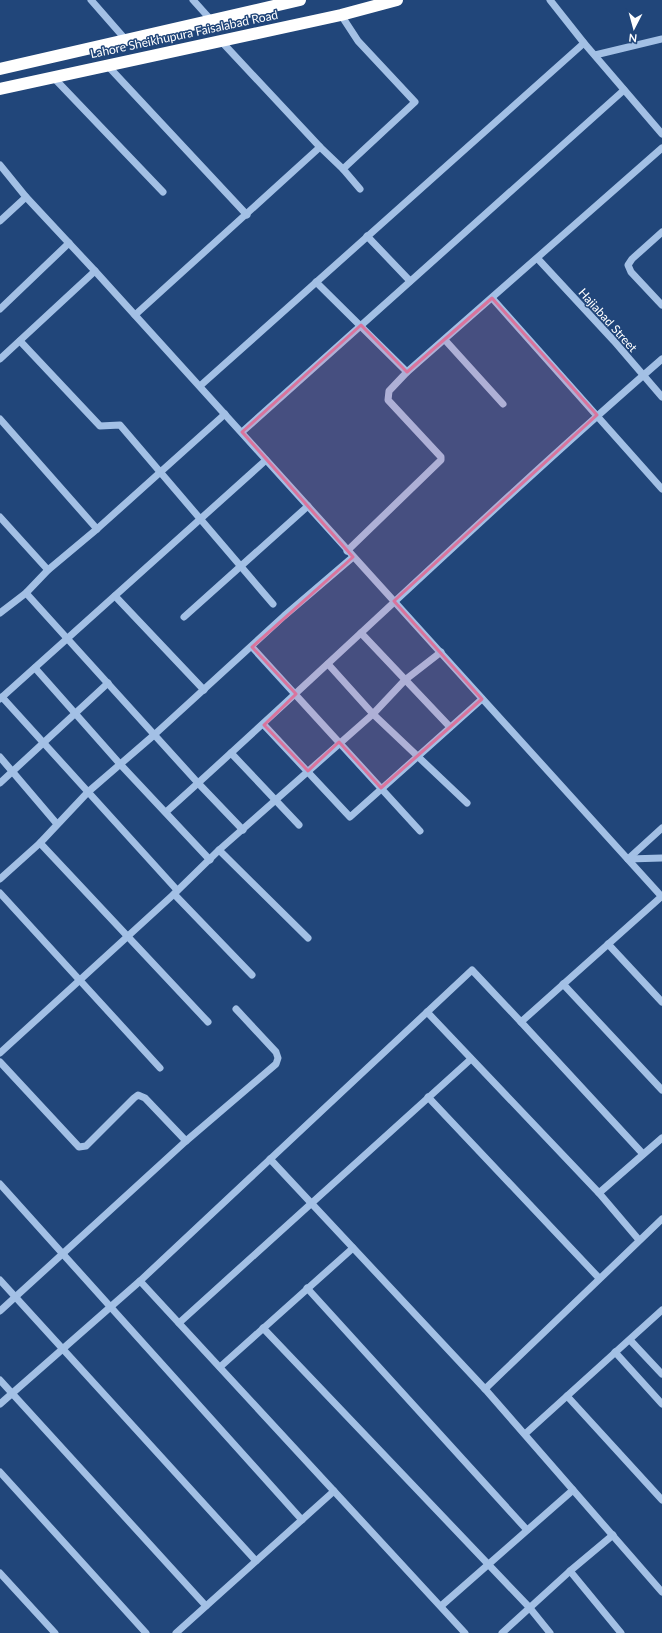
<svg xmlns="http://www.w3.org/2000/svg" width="662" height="1633" font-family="Lato,sans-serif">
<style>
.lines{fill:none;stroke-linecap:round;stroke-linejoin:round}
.minor{stroke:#a3c0e5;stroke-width:7}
.highway{stroke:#fff;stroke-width:12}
.marked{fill:#da749d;fill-opacity:0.2;stroke:#da749d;stroke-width:3;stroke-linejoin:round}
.labels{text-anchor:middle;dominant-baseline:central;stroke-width:3;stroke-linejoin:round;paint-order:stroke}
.street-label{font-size:12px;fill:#fff;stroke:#21467a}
</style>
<rect width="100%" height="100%" fill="#21467a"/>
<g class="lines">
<!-- minor -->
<g class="minor">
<polyline points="91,0 126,40"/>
<polyline points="193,0 211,20"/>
<polyline points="550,0 584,43 662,134"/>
<polyline points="341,15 358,41 415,102 343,169 360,189"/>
<polyline points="595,55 662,39"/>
<polyline points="106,64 247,215"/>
<polyline points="53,77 163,192"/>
<polyline points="320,147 343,169"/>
<polyline points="0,165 26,197 95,271 662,897"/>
<polyline points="0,221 26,197"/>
<polyline points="662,232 632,259 628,265 631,272 662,305"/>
<polyline points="367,236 410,281"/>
<polyline points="538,259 614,341 662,397"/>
<polyline points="316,282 407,372"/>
<polyline points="492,298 662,489"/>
<polyline points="0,309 69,243"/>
<polyline points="135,315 320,147 220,40"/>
<polyline points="445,340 503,404"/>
<polyline points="20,341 100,426 120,425 273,604"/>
<polyline points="0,359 95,271"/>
<polyline points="200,386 584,43"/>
<polyline points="0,419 97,529"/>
<polyline points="242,432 624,90"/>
<polyline points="0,517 48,570"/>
<polyline points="347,551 441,460 441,457 388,400 389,391 407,372 662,148"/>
<polyline points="26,593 198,783 243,830"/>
<polyline points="115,596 204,690"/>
<polyline points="0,613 26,593 48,570 97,529 225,414"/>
<polyline points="184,617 308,506"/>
<polyline points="361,633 450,727"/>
<polyline points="252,647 420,831"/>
<polyline points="328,664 373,714 467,803"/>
<polyline points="35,668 120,764 210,860"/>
<polyline points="2,697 177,890"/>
<polyline points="0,699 266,460"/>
<polyline points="264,725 350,817 482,699"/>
<polyline points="231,753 299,825"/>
<polyline points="0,757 57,824"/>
<polyline points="0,783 108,683"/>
<path d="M166,812C333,662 493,506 662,359"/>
<polyline points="40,843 208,1022"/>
<polyline points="219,850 308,938"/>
<polyline points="628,859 662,828"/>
<polyline points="628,859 662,858"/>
<polyline points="0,879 40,843 88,792 154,735 284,616 353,557"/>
<polyline points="0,893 160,1068"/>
<polyline points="174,894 252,975"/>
<polyline points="608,944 662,1002"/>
<polyline points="563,984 662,1090"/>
<polyline points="427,1012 599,1193 639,1240"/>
<polyline points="521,1022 643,1154"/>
<polyline points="0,1053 174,894 219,850 373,714 405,680 441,652"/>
<polyline points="0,1062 79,1147 86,1146 134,1098 138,1095 145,1098 186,1141 0,1311"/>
<polyline points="428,1097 599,1278"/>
<polyline points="186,1141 276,1064 278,1058 276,1052 236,1009"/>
<polyline points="270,1159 485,1389 662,1592"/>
<polyline points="0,1184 302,1520"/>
<polyline points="599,1193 662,1138"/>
<polyline points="0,1280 256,1561"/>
<polyline points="140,1281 465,1633"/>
<polyline points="307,1288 527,1530"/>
<polyline points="179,1323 471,1059"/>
<polyline points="263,1328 529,1607 550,1633"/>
<polyline points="630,1340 662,1374"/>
<polyline points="615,1352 662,1404"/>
<polyline points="220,1367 353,1248"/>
<polyline points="0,1380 206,1606"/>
<polyline points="485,1389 662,1219"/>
<polyline points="567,1396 662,1500"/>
<polyline points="0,1404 140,1281 472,970 521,1022 662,896"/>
<polyline points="525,1434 662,1310"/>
<polyline points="0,1472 146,1633"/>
<polyline points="570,1571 621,1633"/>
<polyline points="0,1573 55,1633"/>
<polyline points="441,1606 573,1490"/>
<polyline points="176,1633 334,1491"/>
<polyline points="502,1633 570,1571 613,1535"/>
</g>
<!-- highway -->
<g class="highway">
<polyline points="0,69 300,0"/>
<polyline points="0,89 341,15 397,0"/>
</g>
</g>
<!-- marked area -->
<path class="marked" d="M492,298L597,415L394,601L482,699L381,788L339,742L308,771L264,725L296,694L252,647L353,557L242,432L361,325L407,372Z"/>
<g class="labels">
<!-- street labels -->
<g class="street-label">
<text transform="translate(184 34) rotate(-12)">Lahore Sheikhupura Faisalabad Road</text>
<text transform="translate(608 320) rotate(48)">Hajiabad Street</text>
</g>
</g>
<!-- north arrow -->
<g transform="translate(634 28) rotate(186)" stroke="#21467a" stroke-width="3" paint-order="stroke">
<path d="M0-3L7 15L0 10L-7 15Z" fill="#ffffff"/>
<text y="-6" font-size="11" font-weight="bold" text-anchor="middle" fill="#ffffff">N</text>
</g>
</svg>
